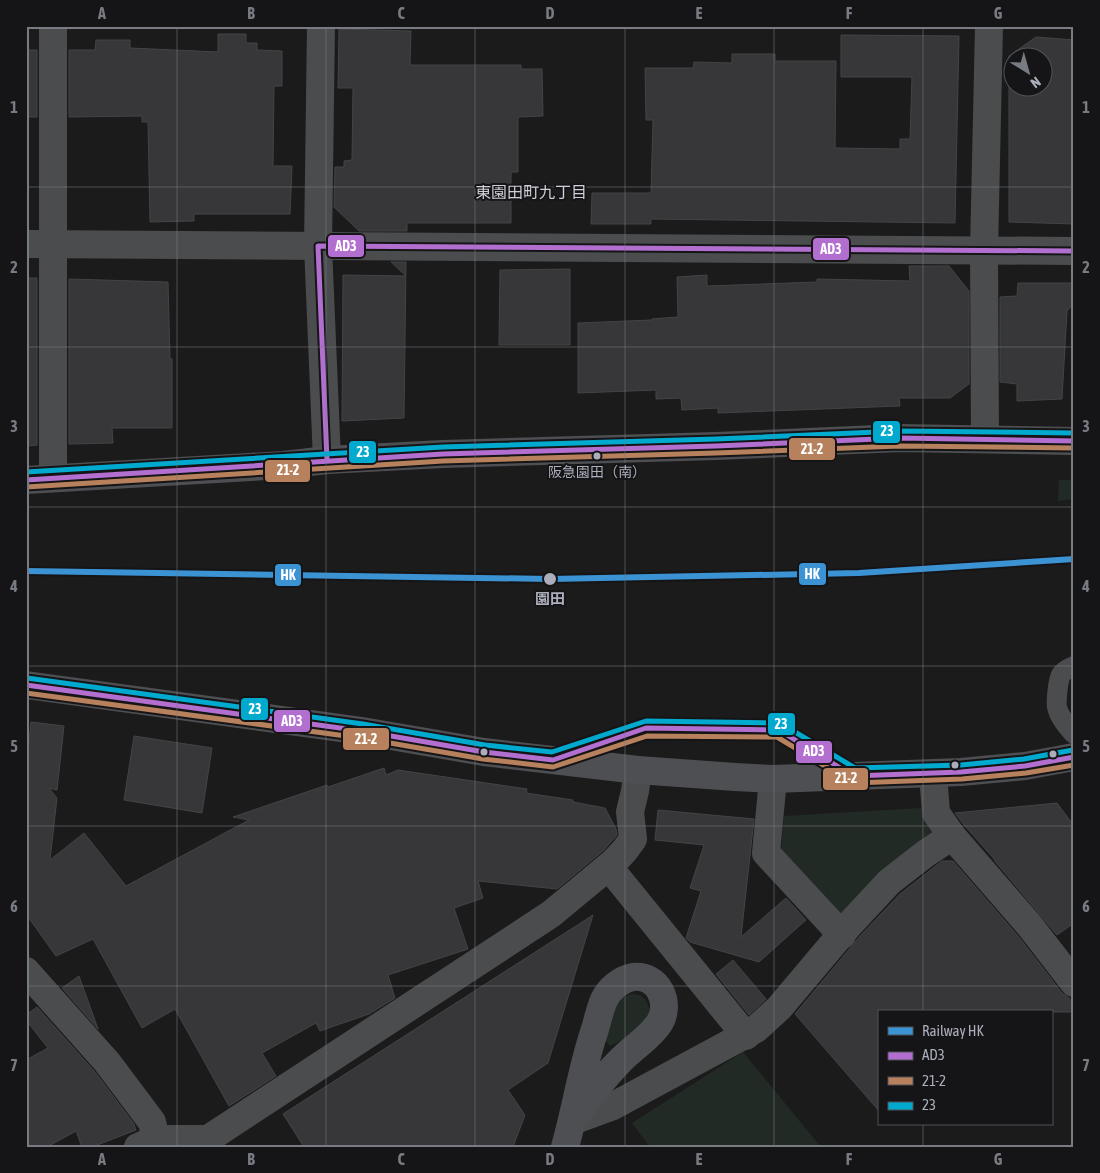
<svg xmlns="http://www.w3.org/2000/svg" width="1100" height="1173" font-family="'Asap Condensed','Noto Sans JP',sans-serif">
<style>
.green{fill:#222a25}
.building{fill:#373739;stroke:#434447;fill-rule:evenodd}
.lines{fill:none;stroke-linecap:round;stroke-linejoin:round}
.lane{stroke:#4b4c4e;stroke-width:20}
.street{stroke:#4b4c4e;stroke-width:28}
.secondary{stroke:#4e4f52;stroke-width:28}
.bus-1-casing{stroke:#151517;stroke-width:9}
.bus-2-casing{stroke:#151517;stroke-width:9}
.bus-3-casing{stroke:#151517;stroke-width:9}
.bus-1{stroke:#b36fd0;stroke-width:5}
.bus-2{stroke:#b6815c;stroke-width:5}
.bus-3{stroke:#00a9ce;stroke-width:5}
.rail-1-casing{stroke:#151517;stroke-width:10}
.rail-1{stroke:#3b93d4;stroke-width:6}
.grid{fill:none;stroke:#797b83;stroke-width:1;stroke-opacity:0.55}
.bus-dot{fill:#acafbb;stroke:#151517;stroke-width:2}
.labels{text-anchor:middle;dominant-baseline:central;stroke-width:4;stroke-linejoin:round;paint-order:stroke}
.bus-label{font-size:14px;fill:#acafbb;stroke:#151517}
.stop-label{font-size:15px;font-weight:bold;fill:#acafbb;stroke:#151517}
.neighbourhood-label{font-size:16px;fill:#cdced7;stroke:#151517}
.line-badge{stroke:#151517;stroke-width:2}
.badge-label{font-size:14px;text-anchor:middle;font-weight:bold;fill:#fff}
.neatline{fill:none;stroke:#797b83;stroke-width:2}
.grid-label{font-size:16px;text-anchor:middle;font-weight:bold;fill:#797b83}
</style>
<rect width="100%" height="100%" fill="#1b1b1b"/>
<!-- green -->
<g class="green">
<polygon points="1059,480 1074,480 1074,499 1058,501"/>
<polygon points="921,808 935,837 842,920 781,851 784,816"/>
<path d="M632,994C646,994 650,1005 650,1017L627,1038L610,1046L605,1040C608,1023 613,997 632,994Z"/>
<polygon points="743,1052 821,1147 650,1147 632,1123"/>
</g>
<!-- building -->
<g class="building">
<polygon points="339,29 411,31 410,65 521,65 521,69 542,69 543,116 518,117 518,172 511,172 511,223 407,223 407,231 359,231 334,207 335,167 344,167 344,161 352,160 353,88 338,88"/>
<polygon points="218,34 246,34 246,43 257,43 257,50 282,51 282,86 274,86 273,166 292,166 290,214 194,214 194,221 150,222 148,122 142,122 142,116 69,117 69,50 95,50 96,40 130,40 130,48 218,52"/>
<polygon points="841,35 959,36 955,223 651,219 651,224 591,224 592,193 651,193 653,120 646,120 645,68 693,68 694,62 732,63 732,54 775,54 775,61 836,61 835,148 900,149 900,139 910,139 912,77 841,77"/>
<path d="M1036,37L1074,40V224L1009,222V56ZM1012,58H1042V88H1012Z"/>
<rect x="26" y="50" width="11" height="67"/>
<polygon points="391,262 406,262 404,418 342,421 343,275 406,276"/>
<polygon points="909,266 949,266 969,291 969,384 950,398 899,398 900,406 718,413 718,408 682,410 681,398 656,399 656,390 578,393 578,323 652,320 652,319 678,317 677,277 707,275 707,286 817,282 817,279 910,281"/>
<polygon points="570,269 570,345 499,345 500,270"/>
<polygon points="26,278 37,278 37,445 26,446"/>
<polygon points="69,279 168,282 170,359 172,359 172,428 112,428 113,443 69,444"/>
<polygon points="1018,283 1074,283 1074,303 1067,311 1062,399 1017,401 1017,384 1000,382 1000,297 1017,296"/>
<polygon points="31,722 64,726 57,790 49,788 57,798 50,860 84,833 126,886 249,820 233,817 327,785 328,787 384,768 386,775 398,770 527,789 526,793 573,800 573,802 605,808 616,829 617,835 604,850 557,889 478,881 483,898 454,908 468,949 388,975 395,998 369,1014 320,1031 316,1023 262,1053 276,1076 229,1106 175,1009 142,1028 93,939 56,956 26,914 26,759 27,760"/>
<polygon points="134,736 212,748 202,813 124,800"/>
<polygon points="1057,803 1074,826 1074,923 1057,935 994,860 995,860 964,825 955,813"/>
<polygon points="658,810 754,819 741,937 786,898 806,920 759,962 690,942 686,938 701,891 690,888 704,845 655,840"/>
<polygon points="942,861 953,861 1018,936 1062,993 1069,998 1074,1005 1074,1012 879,1012 879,1111 795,1014 861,935 900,894"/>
<polygon points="593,915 548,1063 508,1090 525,1115 513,1147 304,1147 283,1114"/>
<polygon points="733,960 766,999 749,1015 716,974"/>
<polygon points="79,976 98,1029 62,988"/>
<polygon points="37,1007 95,1072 134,1124 136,1130 92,1147 82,1147 76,1131 47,1147 26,1147 26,1060 48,1048 26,1020 26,1015"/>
</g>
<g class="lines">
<!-- lane -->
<g class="lane">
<path d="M1074,666C1069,668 1063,671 1061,675C1058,680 1056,701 1057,707C1059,717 1067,726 1074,734"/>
<polyline points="557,759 646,728 779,730 853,776"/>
</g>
<!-- street -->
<g class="street">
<polyline points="53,26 53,478"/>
<polyline points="321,26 318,246 327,460"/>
<polyline points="26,244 1074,251"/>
<polyline points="985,439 984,250 989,26"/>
<polyline points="638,770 635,791 630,812 633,839 625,850 615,861 612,871 746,1036"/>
<polyline points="933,774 936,813 952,836 1030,926 1074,983"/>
<polyline points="773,779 766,853 842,935"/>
<polyline points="26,971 107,1062 152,1122 156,1139"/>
<polyline points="572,1121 613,1106 756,1029 779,1008 849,925 889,882 925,854 952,836"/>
<polyline points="138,1147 156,1139 208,1139 551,914 615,861"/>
</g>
<!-- secondary -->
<g class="secondary">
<polyline points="26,480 284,465 327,460 443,454 716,446 900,438 1074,441"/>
<polyline points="26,685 362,731 484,752 638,770 735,777 773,779 961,772 1025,766 1074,757"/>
<path d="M565,1147C576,1108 582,1067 595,1029C598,1019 600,1009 604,1000C609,989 621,979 633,977C658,974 671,1002 660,1022C650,1038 632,1048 619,1062C601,1080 587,1100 572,1121"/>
</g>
<defs>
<g id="bus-1">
<polyline points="327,460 318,246 1074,251"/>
<polyline points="26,480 443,454 716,446 900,438 1074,441"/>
<polyline points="26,685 362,731 484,752 553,760 646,728 779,730 853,776 961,772 1025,766 1074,757"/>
</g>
<g id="bus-2">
<polyline points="26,487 443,461 716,453 900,446 1074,448"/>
<polyline points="26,693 361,738 483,759 553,767 647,736 777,737 853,783 962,779 1026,773 1074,765"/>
</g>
<g id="bus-3">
<polyline points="26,472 443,447 716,439 900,431 1074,433"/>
<polyline points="27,678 363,724 485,745 552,752 646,721 780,723 855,768 961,765 1024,759 1073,750"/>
</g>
</defs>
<!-- bus-1 casing -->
<use href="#bus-1" class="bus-1-casing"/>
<!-- bus-2 casing -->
<use href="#bus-2" class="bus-2-casing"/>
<!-- bus-3 casing -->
<use href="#bus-3" class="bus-3-casing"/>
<!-- bus-1 -->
<use href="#bus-1" class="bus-1"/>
<!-- bus-2 -->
<use href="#bus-2" class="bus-2"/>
<!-- bus-3 -->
<use href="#bus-3" class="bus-3"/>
<defs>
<polyline id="rail-1" points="26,571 550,579 859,573 1074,559"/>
</defs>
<!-- rail-1 casing -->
<use href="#rail-1" class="rail-1-casing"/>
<!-- rail-1 -->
<use href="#rail-1" class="rail-1"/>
</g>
<!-- grid -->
<path class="grid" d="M177,26V1147M326,26V1147M475,26V1147M625,26V1147M774,26V1147M923,26V1012M26,187H1074M26,347H1074M26,507H1074M26,666H1074M26,826H1074M26,986H1074M923,1124V1147"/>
<!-- markers -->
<g class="bus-dot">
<circle cx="597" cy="456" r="4.5"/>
<circle cx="550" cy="579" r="7"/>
<circle cx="484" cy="752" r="4.5"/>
<circle cx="1053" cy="754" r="4.5"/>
<circle cx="955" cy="765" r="4.5"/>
</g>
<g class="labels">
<!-- bus labels -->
<g class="bus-label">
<text x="597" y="472">阪急園田（南）</text>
</g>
<!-- stop labels -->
<g class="stop-label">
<text x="550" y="598">園田</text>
</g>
<!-- neighbourhood labels -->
<g class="neighbourhood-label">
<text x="531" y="192">東園田町九丁目</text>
</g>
</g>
<g class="line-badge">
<rect x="327" y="234" width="38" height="24" rx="5" fill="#b36fd0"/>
<rect x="812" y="237" width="38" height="24" rx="5" fill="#b36fd0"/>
<rect x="872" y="420" width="29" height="24" rx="5" fill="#00a9ce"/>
<rect x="788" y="437" width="48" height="24" rx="5" fill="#b6815c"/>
<rect x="348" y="440" width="29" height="24" rx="5" fill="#00a9ce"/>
<rect x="264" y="459" width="47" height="24" rx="5" fill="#b6815c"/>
<rect x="798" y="562" width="29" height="24" rx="5" fill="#3b93d4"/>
<rect x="274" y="563" width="28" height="24" rx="5" fill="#3b93d4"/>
<rect x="240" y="697" width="29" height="24" rx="5" fill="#00a9ce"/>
<rect x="273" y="709" width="38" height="24" rx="5" fill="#b36fd0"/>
<rect x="767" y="712" width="29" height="24" rx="5" fill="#00a9ce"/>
<rect x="342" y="727" width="48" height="24" rx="5" fill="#b6815c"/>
<rect x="795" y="740" width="38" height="24" rx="5" fill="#b36fd0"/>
<rect x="822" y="767" width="47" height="24" rx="5" fill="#b6815c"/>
</g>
<g class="badge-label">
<text x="346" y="251">AD3</text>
<text x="831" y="254">AD3</text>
<text x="887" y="436">23</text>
<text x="812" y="454">21-2</text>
<text x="363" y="457">23</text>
<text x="288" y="475">21-2</text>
<text x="812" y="579">HK</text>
<text x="288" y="580">HK</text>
<text x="255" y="714">23</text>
<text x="292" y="726">AD3</text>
<text x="781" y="729">23</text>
<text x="366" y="744">21-2</text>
<text x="814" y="756">AD3</text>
<text x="846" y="783">21-2</text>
</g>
<!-- border -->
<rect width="1100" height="1173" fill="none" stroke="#151517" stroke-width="55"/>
<!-- legend -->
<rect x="878" y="1010" width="175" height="115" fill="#151517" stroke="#515359"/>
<rect x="888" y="1027" width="25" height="8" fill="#3b93d4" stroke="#515359"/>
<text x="922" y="1036" font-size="15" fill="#acafbb">Railway HK</text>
<rect x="888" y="1052" width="25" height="8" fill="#b36fd0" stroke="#515359"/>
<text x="922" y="1060" font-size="15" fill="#acafbb">AD3</text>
<rect x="888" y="1077" width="25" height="8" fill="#b6815c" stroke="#515359"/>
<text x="922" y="1086" font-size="15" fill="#acafbb">21-2</text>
<rect x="888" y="1102" width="25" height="8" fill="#00a9ce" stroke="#515359"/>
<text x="922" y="1110" font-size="15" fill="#acafbb">23</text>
<!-- north arrow -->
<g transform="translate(1028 72) rotate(143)"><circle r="24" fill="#151517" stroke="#515359"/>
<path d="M0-4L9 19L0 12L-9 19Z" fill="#797b83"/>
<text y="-8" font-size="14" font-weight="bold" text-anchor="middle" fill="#acafbb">N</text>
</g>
<rect x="28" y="28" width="1044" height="1118" class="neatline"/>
<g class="grid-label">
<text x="102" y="19">A</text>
<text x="251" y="19">B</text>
<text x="401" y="19">C</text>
<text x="550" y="19">D</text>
<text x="699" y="19">E</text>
<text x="849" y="19">F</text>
<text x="998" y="19">G</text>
<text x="14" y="113">1</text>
<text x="1086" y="113">1</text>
<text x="14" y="273">2</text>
<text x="1086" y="273">2</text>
<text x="14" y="432">3</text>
<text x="1086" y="432">3</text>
<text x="14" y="592">4</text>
<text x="1086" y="592">4</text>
<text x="14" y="752">5</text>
<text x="1086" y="752">5</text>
<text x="14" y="912">6</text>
<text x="1086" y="912">6</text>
<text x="14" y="1071">7</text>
<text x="1086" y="1071">7</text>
<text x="102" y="1165">A</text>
<text x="251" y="1165">B</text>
<text x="401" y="1165">C</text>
<text x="550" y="1165">D</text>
<text x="699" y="1165">E</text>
<text x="849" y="1165">F</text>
<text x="998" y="1165">G</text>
</g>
</svg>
